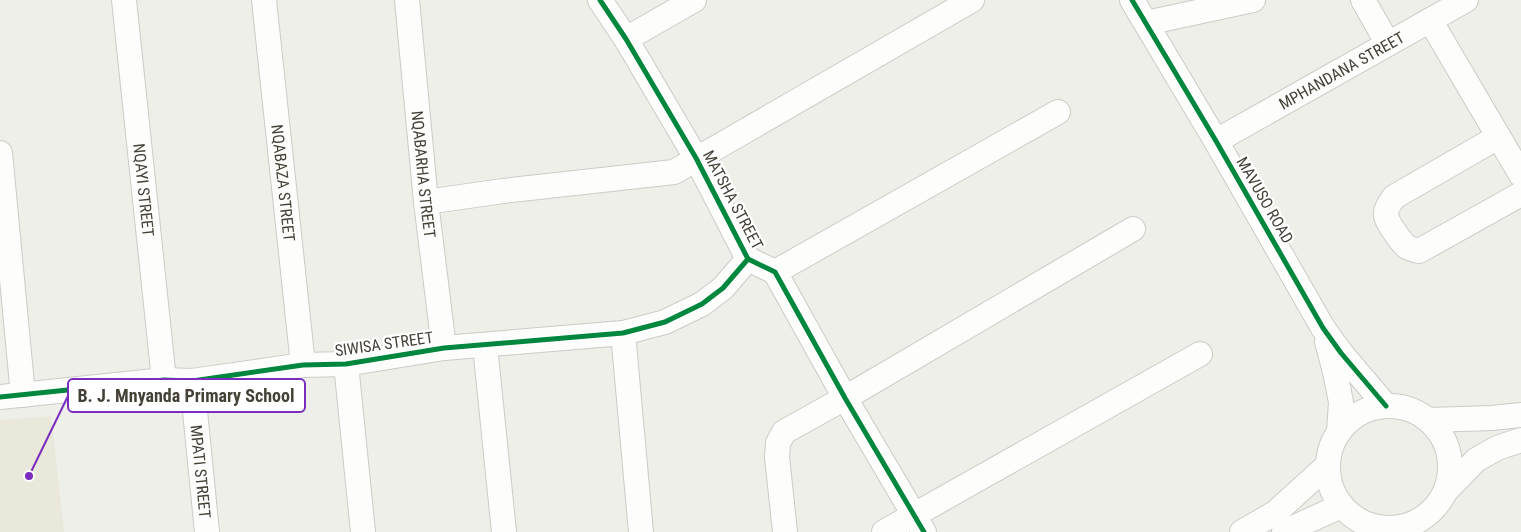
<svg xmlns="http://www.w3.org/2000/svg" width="1521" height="532" font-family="'Roboto Condensed',sans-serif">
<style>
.education{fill:#eae8da}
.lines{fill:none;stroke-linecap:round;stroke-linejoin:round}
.minor-casing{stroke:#cccbc6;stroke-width:26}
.minor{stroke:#fdfdfc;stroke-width:24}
.cycleway-casing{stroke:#fff;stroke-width:8}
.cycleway{stroke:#00873e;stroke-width:5}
.labels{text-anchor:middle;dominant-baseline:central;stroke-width:4.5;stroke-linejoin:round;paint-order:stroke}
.street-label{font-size:16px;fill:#454137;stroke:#fff}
.leader{fill:none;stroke:#7b2cbf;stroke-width:2}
.callout-dot{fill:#7b2cbf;stroke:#fff;stroke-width:2}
.callout{fill:#fff;stroke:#7b2cbf;stroke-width:2}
.callout-label{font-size:18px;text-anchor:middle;font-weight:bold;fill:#454137}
</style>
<rect width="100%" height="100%" fill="#efefea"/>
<!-- education -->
<polygon class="education" points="51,416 64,532 0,532 0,420"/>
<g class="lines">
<defs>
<g id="minor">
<path id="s1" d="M124,0L164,380"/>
<path id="s2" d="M264,0L303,365"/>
<path id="s3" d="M407,0L426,202L444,348"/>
<polyline points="600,0 626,39 696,158 748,259 775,272 845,398 924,532"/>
<polyline points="1132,0 1216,141 1323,328 1341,353 1386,406"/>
<polyline points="1363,0 1388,44"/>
<polyline points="1430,20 1521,175"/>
<polyline points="1146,23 1253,0"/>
<polyline points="626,39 694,0"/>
<path d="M1498,137L1394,197C1390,203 1385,209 1386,216C1388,224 1401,242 1407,247C1411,249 1415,250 1419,251L1521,194"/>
<path id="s4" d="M1216,141L1466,0"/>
<polyline points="0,153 23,395"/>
<polyline points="426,202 503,191 674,172 972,0"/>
<polyline points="775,272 1058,112"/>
<polyline points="623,333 641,532"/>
<polyline points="1327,342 1335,372 1341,402 1339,432"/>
<polyline points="485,346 504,532"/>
<polyline points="346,364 363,532"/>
<path id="s5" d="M192,381L207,532"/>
<polyline points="0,397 164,380 192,381 303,365 346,364 444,348 623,333 665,322 702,304 723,288 748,259"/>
<circle cx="1389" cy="467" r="61"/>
<polyline points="1429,420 1492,418 1521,415"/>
<polyline points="1446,491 1476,460 1497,448 1521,440"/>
<polyline points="785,532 777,457 778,443 784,432 845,398 1133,229"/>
<polyline points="884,532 1200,354"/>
<polyline points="1242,532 1275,513 1328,465"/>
<polyline points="1284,532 1341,506"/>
</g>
</defs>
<!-- minor casing -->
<use href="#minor" class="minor-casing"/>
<!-- minor -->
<use href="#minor" class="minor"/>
<defs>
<g id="cycleway">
<polyline points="600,0 626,39 696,158 748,259 775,272 845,398 924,532"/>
<polyline points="1132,0 1216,141 1323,328 1341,353 1386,406"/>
<polyline points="0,397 164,380 192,381 303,365 346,364 444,348 623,333 665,322 702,304 723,288 748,259"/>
</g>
</defs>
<!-- cycleway casing -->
<use href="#cycleway" class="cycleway-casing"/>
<!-- cycleway -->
<use href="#cycleway" class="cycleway"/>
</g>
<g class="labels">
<!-- street labels -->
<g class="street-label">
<text stroke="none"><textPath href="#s4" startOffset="144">MPHANDANA STREET</textPath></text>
<text stroke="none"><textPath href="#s3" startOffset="175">NQABARHA STREET</textPath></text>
<text stroke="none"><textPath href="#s2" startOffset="184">NQABAZA STREET</textPath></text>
<text stroke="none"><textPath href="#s1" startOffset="191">NQAYI STREET</textPath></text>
<text transform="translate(733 200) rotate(62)">MATSHA STREET</text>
<text transform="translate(1265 200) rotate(60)">MAVUSO ROAD</text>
<text transform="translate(384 344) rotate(-8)">SIWISA STREET</text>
<text stroke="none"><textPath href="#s5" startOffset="91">MPATI STREET</textPath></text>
</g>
</g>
<!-- callouts -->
<path class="leader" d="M29 476L68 396"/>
<circle class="callout-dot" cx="29" cy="476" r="5"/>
<rect class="callout" x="68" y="379" width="237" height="33" rx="5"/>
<g class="callout-label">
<text x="186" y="402">B. J. Mnyanda Primary School</text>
</g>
</svg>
